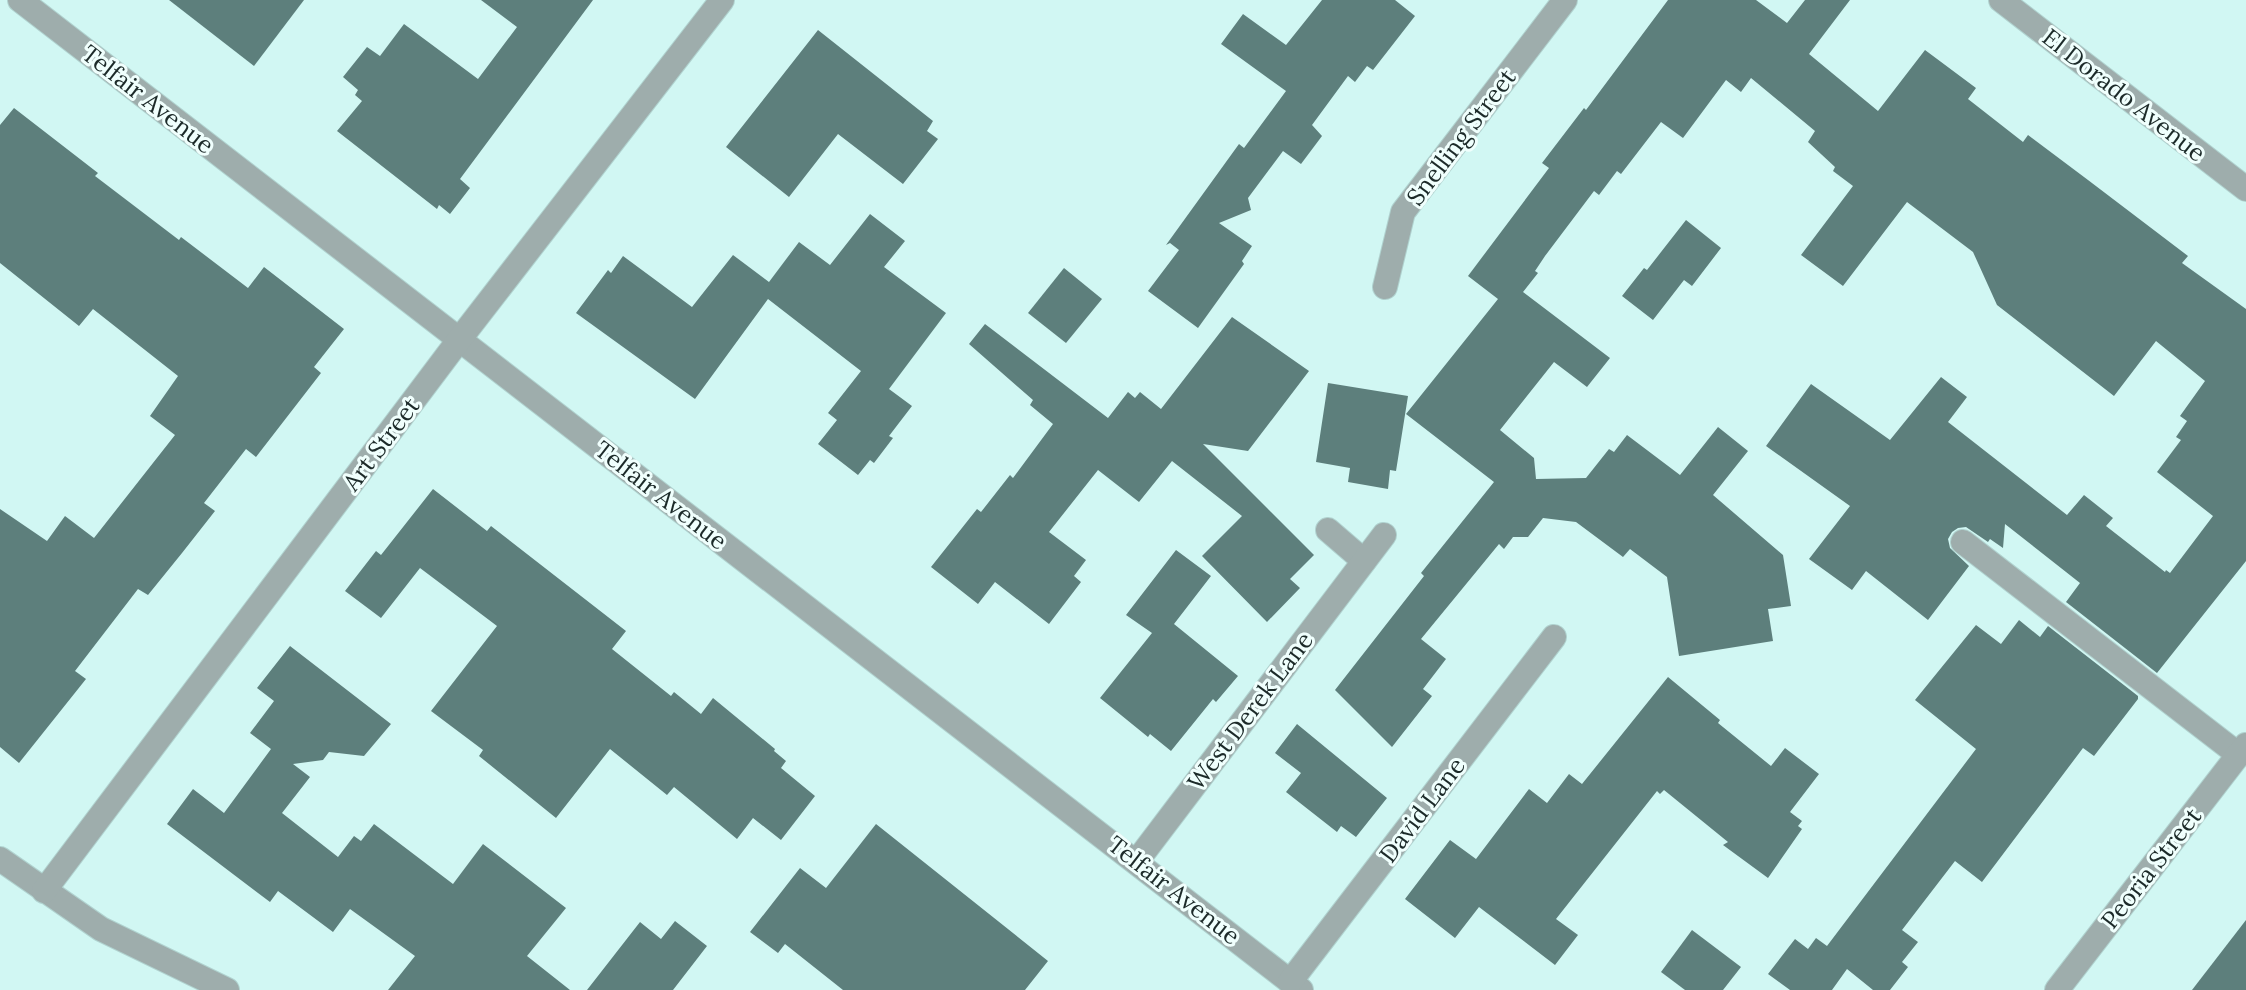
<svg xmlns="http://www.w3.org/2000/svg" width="2246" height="990" font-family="Lora,serif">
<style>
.building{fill:#5d7f7c}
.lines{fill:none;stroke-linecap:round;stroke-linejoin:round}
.minor-casing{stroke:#b0d2cf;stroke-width:26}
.minor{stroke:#9eadac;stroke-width:24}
.labels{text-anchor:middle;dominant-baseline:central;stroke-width:6;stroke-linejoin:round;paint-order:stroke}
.street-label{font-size:24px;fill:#1c2a29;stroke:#f0fffd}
</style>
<rect width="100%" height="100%" fill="#d1f7f3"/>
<!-- building -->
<g class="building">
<polygon points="169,0 304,0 254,66"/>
<polygon points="481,0 593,0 460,179 470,188 450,214 439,205 437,209 337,131 362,101 355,95 358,90 343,77 367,47 380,56 404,24 478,79 517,27"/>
<polygon points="1322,0 1395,0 1415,16 1373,70 1367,66 1355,82 1348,76 1312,125 1322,136 1301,164 1283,151 1248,198 1251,210 1219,223 1252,246 1242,261 1244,264 1198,328 1148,291 1179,250 1170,243 1166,245 1239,144 1244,148 1286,91 1221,44 1243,14 1286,45"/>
<polygon points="1668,0 1756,0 1787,23 1805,0 1850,0 1809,54 1878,111 1925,50 1976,88 1968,99 2023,142 2028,135 2088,180 2188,256 2182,263 2246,309 2246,561 2157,673 2066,602 2080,583 2005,524 2003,548 1990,539 1988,542 1966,527 1958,528 1952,532 1948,539 1950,548 1969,566 1928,620 1866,571 1852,590 1809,559 1850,506 1766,446 1811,384 1890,440 1941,377 1967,397 1948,422 2067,515 2084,495 2113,518 2106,526 2165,572 2166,570 2170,573 2213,516 2157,472 2181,440 2176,437 2187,421 2180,416 2205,381 2156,341 2114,396 1997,305 1973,252 1907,202 1843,286 1801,255 1853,186 1833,171 1835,167 1808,142 1815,131 1751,78 1741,92 1726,80 1683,138 1661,122 1621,174 1617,171 1599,195 1594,191 1545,256 1535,271 1538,273 1523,292 1610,358 1587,387 1554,362 1500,430 1534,458 1536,479 1586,478 1609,449 1614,452 1627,435 1680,475 1718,427 1748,451 1713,495 1783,555 1791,606 1768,609 1773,641 1679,656 1667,577 1630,549 1623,557 1576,522 1543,518 1528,537 1513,537 1504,549 1499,544 1421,639 1446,659 1423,689 1432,696 1392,747 1335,690 1424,576 1421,573 1494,482 1406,414 1498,299 1468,276 1549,168 1542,163 1584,108 1586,110"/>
<polygon points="818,30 933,121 927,131 938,139 903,184 838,134 789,197 726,147"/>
<polygon points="14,108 98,173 95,176 179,240 181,237 248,288 264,267 344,329 314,367 321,373 256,457 246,449 204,503 215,511 182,553 148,595 138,589 75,671 86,679 19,763 0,747 0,509 47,541 65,516 94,538 175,435 150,416 178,376 93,309 79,326 0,263 0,125"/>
<polygon points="870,214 905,241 884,267 946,313 889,389 912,406 889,436 893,438 874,463 870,460 858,475 818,444 837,420 828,413 861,371 768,299 695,399 576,313 608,270 611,273 623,256 692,307 733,255 769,282 799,242 830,265"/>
<polygon points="1686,220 1721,248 1692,286 1684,280 1653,320 1622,296 1644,268 1647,270"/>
<polygon points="1064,268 1102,299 1066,343 1028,313"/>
<polygon points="1232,317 1309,371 1248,451 1203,444 1314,555 1290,579 1300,588 1267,622 1202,556 1242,516 1172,461 1139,502 1098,470 1049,532 1086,560 1074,576 1081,582 1049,624 995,582 978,604 931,567 977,509 981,512 1010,475 1013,478 1053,424 1030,405 1033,400 969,344 985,324 1108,418 1128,392 1135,398 1140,392 1161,409"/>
<polygon points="1328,383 1408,396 1396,471 1390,470 1388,489 1348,482 1350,468 1316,462"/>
<polygon points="433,489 487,531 491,526 626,631 612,649 671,696 674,692 701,714 713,698 775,749 774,751 786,761 781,768 815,796 781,840 753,818 737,839 674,787 667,795 610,749 556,818 479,756 483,750 431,711 497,626 420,568 381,618 345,591 376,551 381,555"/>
<polygon points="1176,550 1211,576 1174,624 1238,676 1216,702 1213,699 1171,751 1150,734 1148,737 1100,698 1152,633 1126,615"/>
<polygon points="2019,620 2040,637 2048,626 2138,696 2138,699 2094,756 2083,748 1982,882 1955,861 1902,930 1918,942 1902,962 1908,967 1890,990 1873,990 1847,969 1832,990 1790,990 1768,974 1795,939 1808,949 1816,938 1827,946 1976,749 1915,700 1976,625 2001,644"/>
<polygon points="290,646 391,724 364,756 329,752 323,760 293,764 310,777 282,813 338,857 354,836 361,841 374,824 453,884 483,844 566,908 527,956 570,990 388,990 415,956 350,909 333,932 278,891 270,902 167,824 193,789 224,813 271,749 250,733 274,701 257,688"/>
<polygon points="1668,677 1720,720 1718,723 1771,766 1785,748 1819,774 1790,812 1802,821 1798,826 1802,829 1768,878 1723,845 1728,842 1664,790 1660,794 1657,791 1556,919 1578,935 1555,965 1479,907 1455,938 1405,899 1450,840 1476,859 1529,789 1547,803 1569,774 1582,784"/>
<polygon points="1297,724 1387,798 1356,837 1341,826 1337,832 1286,792 1301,773 1275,753"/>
<polygon points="876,824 1048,961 1025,990 843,990 785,944 778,953 750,932 800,868 826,888"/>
<polygon points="2246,920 2246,990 2192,990"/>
<polygon points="675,921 707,946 673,990 587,990 640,922 661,939"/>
<polygon points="1692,930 1741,967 1723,990 1685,990 1661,972"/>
</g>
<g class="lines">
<defs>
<g id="minor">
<polyline points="20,0 1301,990"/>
<polyline points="2001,0 2246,189"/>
<polyline points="1385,287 1403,212 1565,0"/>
<polyline points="1328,530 1364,561"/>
<polyline points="1963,542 2239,755"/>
<polyline points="0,859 101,929 227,990"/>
<polyline points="1137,861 1384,535"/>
<polyline points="44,891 459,340 722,0"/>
<polyline points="1290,982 1554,637"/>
<polyline points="2057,990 2246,745"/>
</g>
</defs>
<!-- minor casing -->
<use href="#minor" class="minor-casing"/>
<!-- minor -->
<use href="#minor" class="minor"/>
</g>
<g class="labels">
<!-- street labels -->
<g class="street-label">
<text transform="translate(2124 95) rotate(38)">El Dorado Avenue</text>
<text transform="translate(148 99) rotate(38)">Telfair Avenue</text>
<text transform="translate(1461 137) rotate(-53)">Snelling Street</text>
<text transform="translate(381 444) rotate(-53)">Art Street</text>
<text transform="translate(661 495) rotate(38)">Telfair Avenue</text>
<text transform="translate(1250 711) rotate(-53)">West Derek Lane</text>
<text transform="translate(1422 810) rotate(-53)">David Lane</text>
<text transform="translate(2151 868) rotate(-52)">Peoria Street</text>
<text transform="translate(1174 890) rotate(38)">Telfair Avenue</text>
</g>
</g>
</svg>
